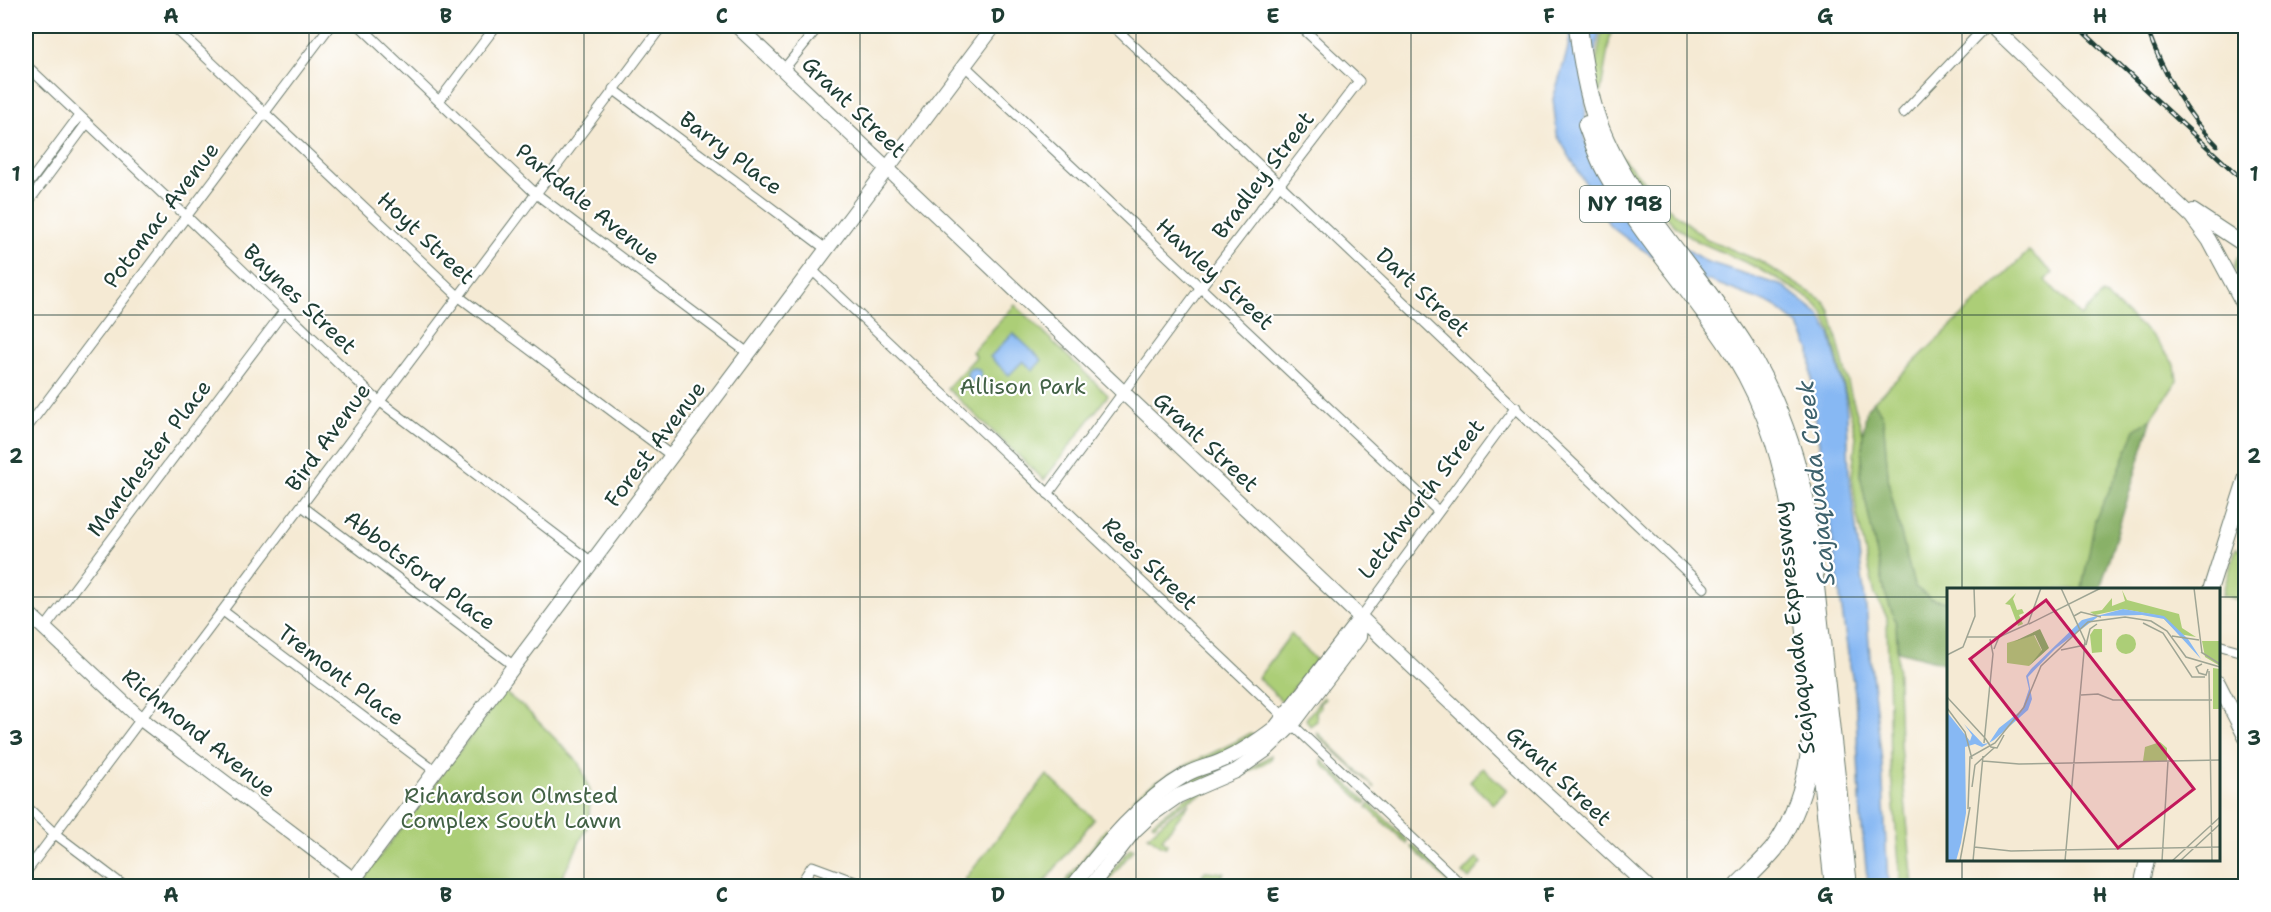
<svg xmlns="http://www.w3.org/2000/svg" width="2271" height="912" font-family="'Shantell Sans',sans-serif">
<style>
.green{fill:#acce77;stroke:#668656;stroke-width:1.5}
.forest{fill:#89b168;stroke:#54774e;stroke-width:1.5}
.water{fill:#87b8f3;stroke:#537a94;stroke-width:1.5}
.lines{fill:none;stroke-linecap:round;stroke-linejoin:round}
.street-casing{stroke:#6a7a6c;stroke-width:11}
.secondary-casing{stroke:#6a7a6c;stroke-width:16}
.highway-casing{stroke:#6a7a6c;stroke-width:20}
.street{stroke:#fff;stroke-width:9}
.secondary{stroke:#fff;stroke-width:14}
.highway{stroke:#fff;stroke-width:18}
.rail-casing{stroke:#1f3d34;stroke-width:4.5}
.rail{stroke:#fff;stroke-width:2;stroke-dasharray:7;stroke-linecap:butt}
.grid{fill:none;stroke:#1f3d34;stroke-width:1.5;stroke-opacity:0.55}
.labels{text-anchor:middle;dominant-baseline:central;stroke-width:4.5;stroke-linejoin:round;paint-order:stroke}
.shield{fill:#fff;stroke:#627771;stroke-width:1.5}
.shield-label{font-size:21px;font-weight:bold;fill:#1f3d34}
.street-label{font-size:22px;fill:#1f3d34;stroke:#fff}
.park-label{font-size:22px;fill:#426145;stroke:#fff}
.water-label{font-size:24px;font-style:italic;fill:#3e626d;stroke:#fff}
.inset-road{fill:none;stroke:#9fa594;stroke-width:1.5}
.view{fill:#c2185b;fill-opacity:0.15;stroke:#c2185b;stroke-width:3}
.inset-edge{fill:none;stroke:#1f3d34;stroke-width:3}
.neatline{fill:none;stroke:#1f3d34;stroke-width:2}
.grid-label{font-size:20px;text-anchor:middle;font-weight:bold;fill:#1f3d34}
</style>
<rect width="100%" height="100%" fill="#fff"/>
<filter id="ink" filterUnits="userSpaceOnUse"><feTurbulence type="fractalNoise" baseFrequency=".0167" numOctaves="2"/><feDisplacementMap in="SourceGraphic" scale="12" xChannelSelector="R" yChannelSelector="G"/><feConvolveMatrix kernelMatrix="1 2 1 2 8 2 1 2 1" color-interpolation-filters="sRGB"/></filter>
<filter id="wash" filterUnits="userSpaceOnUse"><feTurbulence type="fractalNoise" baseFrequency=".008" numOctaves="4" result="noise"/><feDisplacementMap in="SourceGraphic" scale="24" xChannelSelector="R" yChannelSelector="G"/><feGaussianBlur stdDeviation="1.35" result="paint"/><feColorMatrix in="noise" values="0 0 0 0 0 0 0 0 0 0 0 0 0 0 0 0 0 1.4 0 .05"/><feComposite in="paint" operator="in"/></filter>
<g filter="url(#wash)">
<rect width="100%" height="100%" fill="#f5ead4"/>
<!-- green -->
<g class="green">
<polygon points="1603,26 1610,26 1611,32 1600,95 1603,121 1619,154 1667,207 1707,239 1759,261 1824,301 1830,311 1851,394 1863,434 1861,479 1885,593 1896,623 1900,745 1913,886 1901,886 1890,762 1887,617 1875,595 1857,515 1852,476 1856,436 1831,332 1823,312 1816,304 1796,290 1756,267 1697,241 1677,228 1634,183 1590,108 1595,68"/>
<polygon points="74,130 77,130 26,201 26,195"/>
<polygon points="2029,251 2053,273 2045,280 2081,316 2103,294 2151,335 2175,365 2177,381 2152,418 2135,430 2119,470 2084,576 2082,589 1948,590 1948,602 1931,599 1914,586 1889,486 1883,417 1874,401"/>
<polygon points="2242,254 2245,255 2245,288 2234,268 2237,258"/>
<polygon points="1015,305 1108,395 1044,480 947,388 976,357 972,352"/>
<polygon points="2236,548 2245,551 2245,602 2222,595"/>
<polygon points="1291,634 1316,660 1283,702 1258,678"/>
<polygon points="504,692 526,709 580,764 590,791 589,823 558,886 374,886 364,877"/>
<polygon points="1323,697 1325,699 1319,704 1321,707 1316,712 1317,721 1310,726 1306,719"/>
<path d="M1251,733L1254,735L1225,753L1186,768L1165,779L1158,784L1155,790C1146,794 1139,796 1135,806L1132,800C1167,768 1212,757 1251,733Z"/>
<polygon points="1317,733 1319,734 1375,788 1318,736"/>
<polygon points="1250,750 1237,765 1143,813 1186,780"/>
<path d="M1271,755V759C1232,785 1189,793 1154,825L1152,823L1185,798L1242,774Z"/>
<polygon points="1322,760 1367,802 1365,804 1322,764"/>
<polygon points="1483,768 1507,790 1493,804 1470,782"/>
<polygon points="1047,775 1094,819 1041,886 974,886 965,879"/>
<polygon points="1190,803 1162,839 1167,844 1166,847 1162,846 1148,836 1171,815"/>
<polygon points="1370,804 1407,840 1407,844 1367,807"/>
<polygon points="1107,828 1109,831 1066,886 1062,886"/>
<polygon points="1414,846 1457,886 1452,886 1411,847"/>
<polygon points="1130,848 1134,849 1104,886 1100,886"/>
<polygon points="1477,858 1482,863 1469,879 1463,873"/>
<polygon points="1205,871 1207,871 1224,873 1214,886 1202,876"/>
</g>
<!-- forest -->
<g class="forest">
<polygon points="1874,401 1883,417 1889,486 1914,586 1931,599 1948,602 1948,664 1898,651 1896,623 1885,593 1861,479 1863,434 1867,408"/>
<polygon points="2152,418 2100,589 2082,589 2095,520 2119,470 2135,430"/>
</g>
<!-- water -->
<g class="water">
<polygon points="1572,26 1601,26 1586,89 1585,141 1652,227 1705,261 1783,286 1820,315 1830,334 1845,395 1847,413 1849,472 1867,616 1870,656 1882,762 1888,886 1868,886 1861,819 1855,692 1849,661 1813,401 1810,350 1799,326 1773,305 1710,281 1690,279 1635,245 1610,226 1557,135 1553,99 1567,52"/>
<polygon points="1013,333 1042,360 1033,370 1023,361 1009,375 990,357"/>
<circle cx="974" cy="375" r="7"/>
</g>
</g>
<g filter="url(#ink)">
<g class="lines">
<defs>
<g id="street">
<polyline points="173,26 458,296 672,456"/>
<polyline points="360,26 535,193 748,353"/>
<polyline points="1113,26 1704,588"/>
<polyline points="26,65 185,215 374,397 593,563"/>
<polyline points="964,65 1438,511"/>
<polyline points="784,69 819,26"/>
<polyline points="613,89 826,249"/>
<polyline points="439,101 496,26"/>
<polyline points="1903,113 1986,26"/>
<polyline points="26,187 79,116"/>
<polyline points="26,205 87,123"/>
<polyline points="811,269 1463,886"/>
<polyline points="26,429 330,26"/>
<polyline points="1048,494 1201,287 1359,81 1300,26"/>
<polyline points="302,506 514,666"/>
<polyline points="223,611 435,771"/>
<polyline points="1361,617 1516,407"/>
<polyline points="44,629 284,311"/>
<polyline points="2218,645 2246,653"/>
<polyline points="26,806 54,833 124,886"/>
<polyline points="26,872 662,26"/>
<polyline points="799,886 812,866 866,886"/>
</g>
<g id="secondary">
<polyline points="737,26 1535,783 1647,886"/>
<polyline points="1992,26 2192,217 2209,240 2246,309"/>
<polyline points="2193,211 2246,246"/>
<polyline points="2210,590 2246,477"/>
<polyline points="26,611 141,719 354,880"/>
<polyline points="2218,683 2246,738"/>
<polyline points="349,886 994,26"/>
<path d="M1073,886C1106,844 1140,801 1187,774C1197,768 1210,766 1221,761C1241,753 1259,740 1276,727L1361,617"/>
<polyline points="1091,886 1134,831 1151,815 1178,796 1236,771 1266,750 1292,725 1359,637 1361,617"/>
<polyline points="2141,886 2147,860"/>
</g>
<g id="highway">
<path d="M1578,26C1581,55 1588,95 1598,123C1628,204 1700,274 1746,348C1772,390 1790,438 1802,487C1806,504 1807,523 1810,541L1848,886"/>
<path d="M1587,125C1593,140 1598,157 1606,171C1642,237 1695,292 1735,355C1769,410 1785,468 1795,532L1834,886"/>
<path d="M1738,886C1750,874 1763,862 1774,849C1796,818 1807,781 1811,744"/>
</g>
</defs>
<!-- street casing -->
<use href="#street" class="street-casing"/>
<!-- secondary casing -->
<use href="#secondary" class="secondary-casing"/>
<!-- highway casing -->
<use href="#highway" class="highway-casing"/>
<!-- street -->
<use href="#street" class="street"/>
<!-- secondary -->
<use href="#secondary" class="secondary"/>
<!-- highway -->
<use href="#highway" class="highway"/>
<defs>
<g id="rail">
<polyline points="2077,26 2246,183"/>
<path d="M2146,26C2162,70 2183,112 2217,145"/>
</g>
</defs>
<!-- rail casing -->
<use href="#rail" class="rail-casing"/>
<!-- rail -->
<use href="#rail" class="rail"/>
</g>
</g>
<!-- grid -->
<path class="grid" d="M309,26V886M584,26V886M860,26V886M1136,26V886M1411,26V886M1687,26V886M1962,26V590M26,315H2246M26,597H1948M2218,597H2246M1962,860V886"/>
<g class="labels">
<!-- shield labels -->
<rect class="shield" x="1580" y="186" width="90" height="36" rx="4.5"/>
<g class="shield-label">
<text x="1625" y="204">NY 198</text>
</g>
<!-- street labels -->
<g class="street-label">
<text transform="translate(854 107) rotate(44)">Grant Street</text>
<text transform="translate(731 153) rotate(37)">Barry Place</text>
<text transform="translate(1263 175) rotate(-53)">Bradley Street</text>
<text transform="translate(588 204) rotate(39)">Parkdale Avenue</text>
<text transform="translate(161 215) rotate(-53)">Potomac Avenue</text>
<text transform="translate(426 238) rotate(43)">Hoyt Street</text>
<text transform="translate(1215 274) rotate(43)">Hawley Street</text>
<text transform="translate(1423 292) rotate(43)">Dart Street</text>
<text transform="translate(300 299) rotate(44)">Baynes Street</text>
<text transform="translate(328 437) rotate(-54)">Bird Avenue</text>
<text transform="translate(1206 442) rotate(43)">Grant Street</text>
<text transform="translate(655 444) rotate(-53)">Forest Avenue</text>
<text transform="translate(149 458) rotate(-53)">Manchester Place</text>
<text transform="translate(1421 499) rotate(-53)">Letchworth Street</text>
<text transform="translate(1150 564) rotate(44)">Rees Street</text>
<text transform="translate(420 570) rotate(37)">Abbotsford Place</text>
<text transform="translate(1794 628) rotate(-96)">Scajaquada Expressway</text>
<text transform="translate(341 675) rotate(37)">Tremont Place</text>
<text transform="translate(199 733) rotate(39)">Richmond Avenue</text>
<text transform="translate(1559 776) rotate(43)">Grant Street</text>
</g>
<!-- park labels -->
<g class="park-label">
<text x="1023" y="386">Allison Park</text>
<text x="511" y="795">Richardson Olmsted<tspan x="511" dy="25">Complex South Lawn</tspan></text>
</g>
<!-- water labels -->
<g class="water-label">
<text transform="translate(1816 483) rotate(-96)">Scajaquada Creek</text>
</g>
</g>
<!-- overview -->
<g transform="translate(1947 588)">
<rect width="273" height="273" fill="#f5ead4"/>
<path d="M175,2L180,12L232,26L235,40L249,49L232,46L214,28L176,21L148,27L143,24L155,22L165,10V18L178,13ZM69,5L66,11L70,22L75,21L77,25L72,27L76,36L71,38L63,17L58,16ZM147,41H155V64L145,65L143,47ZM169 56a10 10 0 1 1 20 0a10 10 0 1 1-20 0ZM87,47L95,63L82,78L60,75V55ZM255,53H273V78L258,69ZM266,80L273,81V121H266ZM213,154L220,160V173H196L198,159Z" fill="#acce77"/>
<path d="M93,41L102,60L82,78L95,62L88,47L66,54Z" fill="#89b168"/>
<path d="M176,21L217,28L241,51L254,71L217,31L195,27L152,28L108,61L81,89L85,111L81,122L47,152L35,159L28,156L18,159L19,225L14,255L9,273H0V124L23,153L25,147L17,136L36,156L42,155L52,140L75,122L82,101L79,88L84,81L135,32Z" fill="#87b8f3"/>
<path class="inset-road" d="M114,0L138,53L118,273M247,0L255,65M127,28L134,24L154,29M196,35L216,45L245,89H258M82,36L154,0M225,48L252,52M20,49H51M139,57L143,41L150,36M47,61L52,49L81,36L94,0M114,62L138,57M254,64L273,76M0,67L16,59L28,28L27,0M255,76L249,79L252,85L259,87L261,81M262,83L265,273M134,107L151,106L166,112H265M0,109L38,150M0,120L18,144L25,171M38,150L44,159L50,160L57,147M37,155L46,66L43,51M36,173L72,176L273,172M25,199L28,177L47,160M21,221L23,169L48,155L77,119L94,78L141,34L178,29L204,33L220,43L239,69L273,79M27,259L64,263L273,259M13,273L23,219M26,273L36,168M215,273L221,173M225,273L273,229M233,273L273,236"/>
<path class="view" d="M99,12L247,201L171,260L23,71Z"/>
<rect width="273" height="273" class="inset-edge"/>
</g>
<!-- margin -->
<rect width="2271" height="912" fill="none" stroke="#fff" stroke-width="66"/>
<rect x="33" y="33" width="2205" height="846" class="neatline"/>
<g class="grid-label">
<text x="171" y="23">A</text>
<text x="446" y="23">B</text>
<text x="722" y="23">C</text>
<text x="998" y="23">D</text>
<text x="1273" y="23">E</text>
<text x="1549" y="23">F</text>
<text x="1825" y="23">G</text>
<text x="2100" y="23">H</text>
<text x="16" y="181">1</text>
<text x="2254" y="181">1</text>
<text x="16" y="463">2</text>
<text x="2254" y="463">2</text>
<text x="16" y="745">3</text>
<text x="2254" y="745">3</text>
<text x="171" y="902">A</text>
<text x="446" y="902">B</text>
<text x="722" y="902">C</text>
<text x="998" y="902">D</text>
<text x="1273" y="902">E</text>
<text x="1549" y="902">F</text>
<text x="1825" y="902">G</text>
<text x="2100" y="902">H</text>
</g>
</svg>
